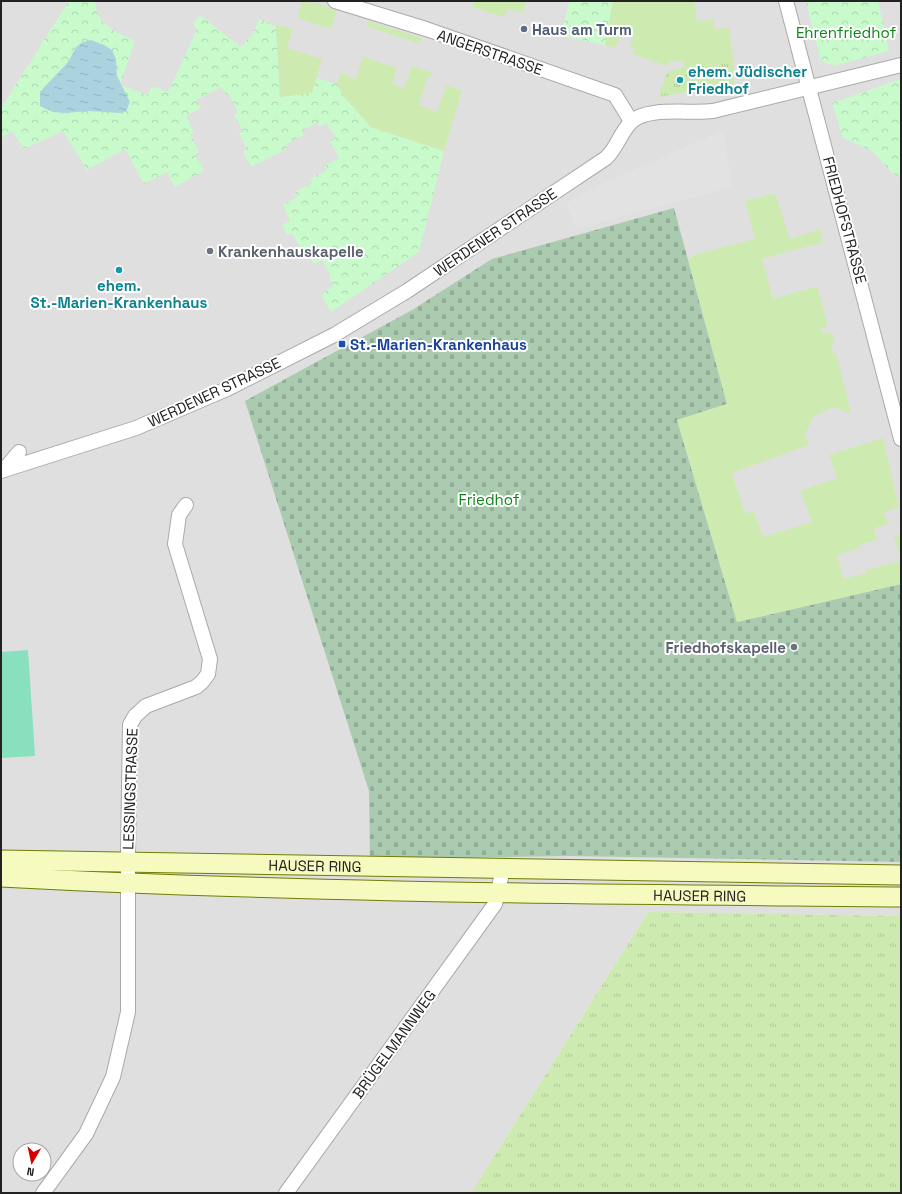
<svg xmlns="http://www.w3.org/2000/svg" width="902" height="1194" font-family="'Space Grotesk',sans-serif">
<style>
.residential{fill:#e0dfdf;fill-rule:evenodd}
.grass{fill:url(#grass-tufts)}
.cemetery{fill:url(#cemetery-stones)}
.park{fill:url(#park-crowns)}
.garden{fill:#cdebb0}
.pitch{fill:#88e0be}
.parking{fill:#e2e2e2}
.water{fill:url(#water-ripples)}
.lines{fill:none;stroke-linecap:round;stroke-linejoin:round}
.street-casing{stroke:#a9a9a9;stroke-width:16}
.secondary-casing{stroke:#707d05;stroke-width:21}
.street{stroke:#fff;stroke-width:14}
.secondary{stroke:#f7fabf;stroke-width:19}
.service-dot{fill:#5c6f8a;stroke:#fff;stroke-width:1.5}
.culture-dot{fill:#0f9aa8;stroke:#fff;stroke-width:1.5}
.worship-dot{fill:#6b7280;stroke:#fff;stroke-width:1.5}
.transit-dot{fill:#1a4fb4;stroke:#fff;stroke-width:1.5}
.labels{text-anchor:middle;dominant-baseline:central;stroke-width:4;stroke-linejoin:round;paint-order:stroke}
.service-label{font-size:15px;font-weight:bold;fill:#4e5e75;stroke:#fff;text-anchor:start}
.park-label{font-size:15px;fill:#0c8416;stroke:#fff}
.street-label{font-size:15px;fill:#222;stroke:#fff}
.culture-label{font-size:15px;font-weight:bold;fill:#0d838f;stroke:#fff;text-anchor:start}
.worship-label{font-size:15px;font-weight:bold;fill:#5b616d;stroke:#fff;text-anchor:start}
.transit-label{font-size:15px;font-weight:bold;fill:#164399;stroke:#fff;text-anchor:start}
</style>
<defs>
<pattern id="grass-tufts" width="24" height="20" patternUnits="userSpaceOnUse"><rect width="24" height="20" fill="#cdebb0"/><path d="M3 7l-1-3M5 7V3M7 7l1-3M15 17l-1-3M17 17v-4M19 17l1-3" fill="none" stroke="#b0c997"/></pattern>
<pattern id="cemetery-stones" width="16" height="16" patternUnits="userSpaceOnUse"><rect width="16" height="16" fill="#aacbaf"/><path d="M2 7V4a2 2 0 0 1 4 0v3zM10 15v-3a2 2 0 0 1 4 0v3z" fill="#92ae96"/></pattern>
<pattern id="park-crowns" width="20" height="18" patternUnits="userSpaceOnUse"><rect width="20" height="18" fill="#c8facc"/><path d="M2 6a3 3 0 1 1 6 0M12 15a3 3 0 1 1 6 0" fill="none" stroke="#acd6af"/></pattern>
<pattern id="water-ripples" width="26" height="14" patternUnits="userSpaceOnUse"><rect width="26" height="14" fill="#aad3df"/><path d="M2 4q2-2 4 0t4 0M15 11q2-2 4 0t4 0" fill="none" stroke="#92b5bf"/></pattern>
</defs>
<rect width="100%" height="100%" fill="#f2efe9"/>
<!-- residential -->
<path class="residential" d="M1,1H901V916L648,912L471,1193H1ZM20,1150H44V1174H20Z"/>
<!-- grass -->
<g class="grass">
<polygon points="734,63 734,84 658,97 667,72 683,67"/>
<polygon points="648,912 901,916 901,1193 471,1193"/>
</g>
<!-- cemetery -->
<polygon class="cemetery" points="674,208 727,404 677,420 737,622 901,584 901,862 570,856 370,859 369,791 245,401 412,310 492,259"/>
<!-- park -->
<g class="park">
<path d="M69,1H95C95,24 117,32 135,41L120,85L148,95L152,86L168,92L197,30L193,23L200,15L241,47L249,37L251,38L259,19L276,27L280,97L312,93L317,78L337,84L342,94L371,127L444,151L419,252L331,312L321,294L334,286L329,278L331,276L322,260L314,264L305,247L301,249L292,233L287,235L282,225L290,221L283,205L297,197L295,192L312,183L310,179L327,170L324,166L339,158L330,141L336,137L326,123L319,127L317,122L302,131L304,135L286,144L288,148L251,167L243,152L247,149L239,133L243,131L234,115L238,112L229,94L226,95L221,87L196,100L201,108L186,116L194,132L190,134L199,152L195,154L204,171L175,187L167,172L144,184L125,149L87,170L63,131L24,149L12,131L1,138V108Z"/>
<polygon points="569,1 613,1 605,45 561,36"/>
<path d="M806,1H878L889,51L838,65C830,65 826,64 820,59Z"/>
<polygon points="901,79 901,179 891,172 872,151 843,138 832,103"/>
</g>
<!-- garden -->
<g class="garden">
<polygon points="302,1 308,1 337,10 331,29 297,18"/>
<polygon points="475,1 526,1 523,13 507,9 504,17 472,7"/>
<polygon points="613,1 694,1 697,21 713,20 714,29 729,28 734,63 683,67 683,61 670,61 668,66 632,54 634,48 630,47 633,38 621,34 615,48 605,45"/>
<polygon points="368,21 422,38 420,44 366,26"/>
<polygon points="278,25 293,29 287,48 322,59 312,93 280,97 276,27"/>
<polygon points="363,57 397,68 392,84 404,88 412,66 434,73 427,79 419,105 437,112 446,85 462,91 444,151 371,127 342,94 337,84 340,73 356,79"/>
<polygon points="775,193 790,239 820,229 823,242 762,259 773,299 817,286 828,326 821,328 823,334 832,332 835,343 831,344 833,354 836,353 851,414 834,407 814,416 805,434 809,445 732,473 745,513 754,512 763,537 812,522 800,491 837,478 829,455 883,438 899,507 884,512 888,524 874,528 877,540 859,545 860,548 837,555 843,579 867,573 866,570 901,561 894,536 901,534 901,584 737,622 677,420 727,404 688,259 697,254 755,239 745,201"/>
</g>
<!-- pitch -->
<polygon class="pitch" points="28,650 35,756 1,758 1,652"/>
<!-- parking -->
<polygon class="parking" points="724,130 731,187 576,229 566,204 584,192"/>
<!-- water -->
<path class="water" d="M91,40L104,45L112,50L116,59L117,76L130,102L126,111L120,113L89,111L66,113L53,112L40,106V92C48,82 59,73 67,63C76,52 73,43 91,40Z"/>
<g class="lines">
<defs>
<g id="street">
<polyline points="335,1 426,29 615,95 631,121"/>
<polyline points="786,1 901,439"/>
<polyline points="4,470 19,452"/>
<path d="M1,471L136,428L227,389L334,335L407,291L606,158C617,148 620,133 631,122C647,106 691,114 713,111L901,65"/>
<polyline points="43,1193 86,1134 113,1077 128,1012 128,853 130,725 135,716 146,706 196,687 202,682 208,674 210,659 175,544 179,515 186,505"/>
<polyline points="286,1193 495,904 503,869"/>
</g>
<g id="secondary">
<path id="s1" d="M1,860L901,875"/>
<path id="s2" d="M1,877C301,893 601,894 901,897"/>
</g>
</defs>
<!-- street casing -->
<use href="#street" class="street-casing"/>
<!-- secondary casing -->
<use href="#secondary" class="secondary-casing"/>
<!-- street -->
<use href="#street" class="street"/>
<!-- secondary -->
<use href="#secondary" class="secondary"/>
</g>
<!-- markers -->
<circle class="service-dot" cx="524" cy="29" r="4"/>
<g class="culture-dot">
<circle cx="680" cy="80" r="4"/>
<circle cx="119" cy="270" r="4"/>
</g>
<g class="worship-dot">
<circle cx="210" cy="251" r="4"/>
<circle cx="794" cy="647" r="4"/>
</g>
<rect class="transit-dot" x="338" y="340" width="8" height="8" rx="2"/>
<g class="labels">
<!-- service labels -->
<g class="service-label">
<text x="532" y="29">Haus am Turm</text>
</g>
<!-- park labels -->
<g class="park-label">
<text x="846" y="32">Ehrenfriedhof</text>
<text x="489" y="499">Friedhof</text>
</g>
<!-- street labels -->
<g class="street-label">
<text transform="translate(490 52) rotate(19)">ANGERSTRASSE</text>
<text transform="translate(845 220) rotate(75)">FRIEDHOFSTRASSE</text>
<text transform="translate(495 232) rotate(-34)">WERDENER STRASSE</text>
<text transform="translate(214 392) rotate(-25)">WERDENER STRASSE</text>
<text transform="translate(130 789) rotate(-88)">LESSINGSTRASSE</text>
<text stroke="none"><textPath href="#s1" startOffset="314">HAUSER RING</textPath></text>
<text stroke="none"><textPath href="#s2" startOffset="699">HAUSER RING</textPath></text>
<text transform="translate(394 1044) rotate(-54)">BRÜGELMANNWEG</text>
</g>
<!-- culture labels -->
<g class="culture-label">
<text x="688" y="71">ehem. Jüdischer<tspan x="688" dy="17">Friedhof</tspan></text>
<text x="119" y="285" text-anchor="middle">ehem.<tspan x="119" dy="17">St.-Marien-Krankenhaus</tspan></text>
</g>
<!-- worship labels -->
<g class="worship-label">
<text x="218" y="251">Krankenhauskapelle</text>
<text x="786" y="647" text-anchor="end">Friedhofskapelle</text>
</g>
<!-- transit labels -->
<g class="transit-label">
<text x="350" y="344">St.-Marien-Krankenhaus</text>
</g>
</g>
<!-- border -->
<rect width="902" height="1194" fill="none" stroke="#222222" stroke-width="4"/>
<!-- north arrow -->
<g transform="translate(32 1162) rotate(189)"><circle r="19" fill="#ffffff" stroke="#a7a7a7"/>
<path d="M0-3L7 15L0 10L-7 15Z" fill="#d40000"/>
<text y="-6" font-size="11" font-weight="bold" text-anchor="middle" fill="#222222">N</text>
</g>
</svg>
